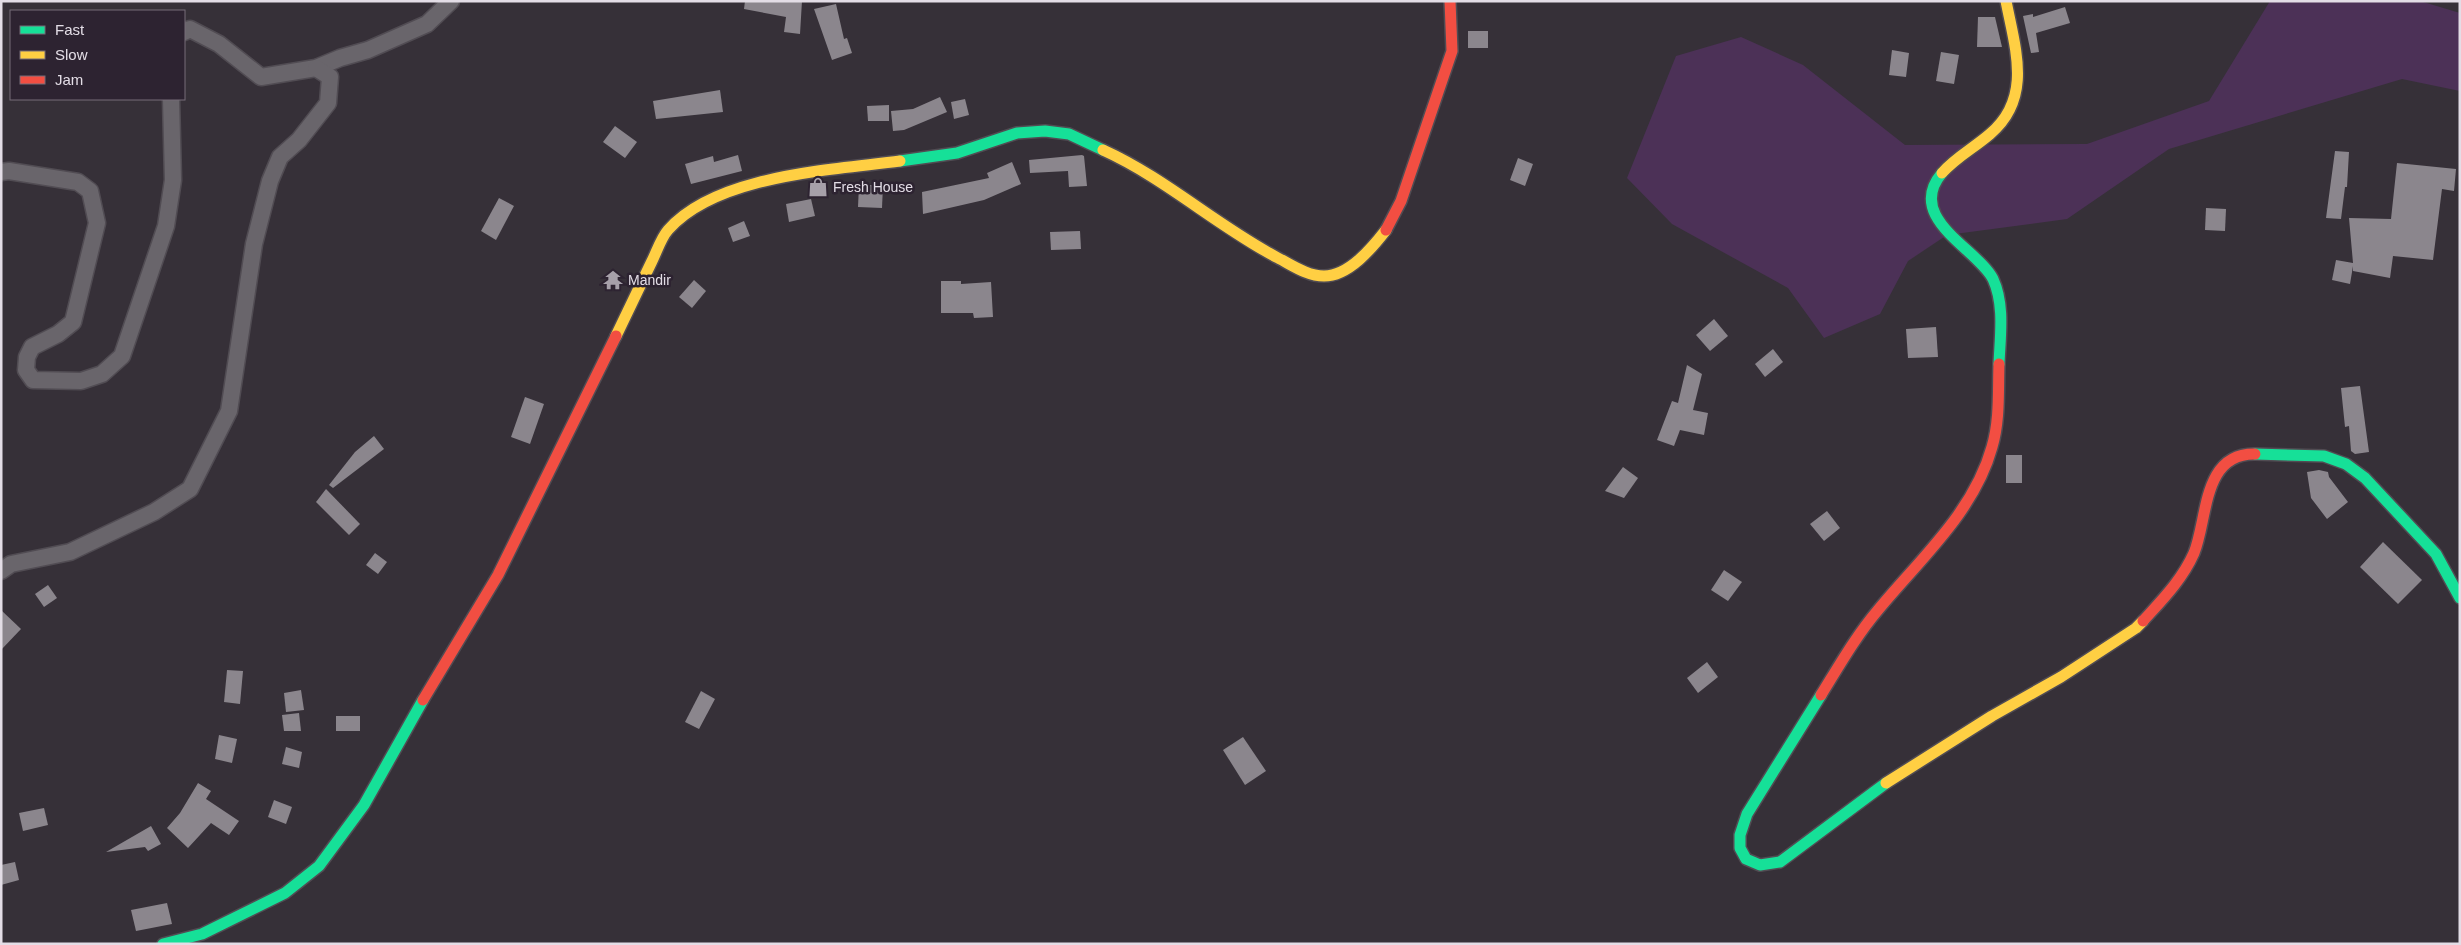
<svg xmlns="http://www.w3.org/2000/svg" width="2461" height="945" font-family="Arial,sans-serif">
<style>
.green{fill:#4c3157}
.building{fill:#8b868d}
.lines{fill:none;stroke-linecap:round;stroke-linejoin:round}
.street-casing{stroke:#514c53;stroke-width:19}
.fast-casing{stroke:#514c53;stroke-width:14}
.slow-casing{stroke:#514c53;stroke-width:14}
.jam-casing{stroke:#514c53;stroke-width:14}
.street{stroke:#69656b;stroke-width:16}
.fast{stroke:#16e098;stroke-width:11}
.slow{stroke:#ffcf43;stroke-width:11}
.jam{stroke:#f24e42;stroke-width:11}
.labels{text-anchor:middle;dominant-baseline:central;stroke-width:5;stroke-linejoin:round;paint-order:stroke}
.poi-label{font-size:14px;fill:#e3dde6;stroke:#2d2331;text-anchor:start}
</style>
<rect width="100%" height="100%" fill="#363038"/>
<!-- green -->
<polygon class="green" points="2270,1 2420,1 2460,13 2460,91 2402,79 2169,149 2067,219 1947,235 1908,261 1880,314 1824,338 1788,288 1672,224 1627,178 1676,56 1741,37 1803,65 1905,145 2087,144 2209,101"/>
<!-- building -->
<g class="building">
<polygon points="745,1 802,1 800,34 784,32 786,17 744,9"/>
<polygon points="836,4 844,39 847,38 852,53 832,60 814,9"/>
<polygon points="2065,7 2070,23 2036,33 2039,52 2031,53 2023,16 2033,14 2033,17"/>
<polygon points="1978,17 1995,17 2002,47 1977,47"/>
<rect x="1468" y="31" width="20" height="17"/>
<polygon points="1892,50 1909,53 1906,77 1889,75"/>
<polygon points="1941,52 1959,55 1954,84 1936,81"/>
<polygon points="720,90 723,112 656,119 653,101"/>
<polygon points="940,97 947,112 904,130 893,131 891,111 913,109"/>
<polygon points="965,99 969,115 954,119 951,102"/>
<polygon points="889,105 889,121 868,121 867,106"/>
<polygon points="615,126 637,142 625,158 603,142"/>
<polygon points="2335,151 2349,152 2347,187 2345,187 2341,219 2326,218"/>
<polygon points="738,155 742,171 691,184 685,164 713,156 714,162"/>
<polygon points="1082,155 1084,156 1087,186 1069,187 1068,171 1030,173 1029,160"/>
<polygon points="1518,158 1533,164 1525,186 1510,180"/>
<polygon points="1012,162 1021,184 984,200 923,214 922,192 989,178 987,173"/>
<polygon points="2397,163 2456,169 2454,191 2442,189 2433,260 2393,256 2390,278 2353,271 2353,266 2350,284 2332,280 2336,260 2353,263 2349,218 2391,219"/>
<polygon points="859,185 883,185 882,208 858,207"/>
<polygon points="499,198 514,206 496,240 481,231"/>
<polygon points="811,199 815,216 789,222 786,204"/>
<polygon points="2206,208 2226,209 2225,231 2205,230"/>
<polygon points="744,221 750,236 733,242 728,228"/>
<polygon points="1080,231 1081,249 1051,250 1050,232"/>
<polygon points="694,280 706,291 692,308 679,297"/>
<polygon points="941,281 961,281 961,284 991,282 993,317 974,318 973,313 941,313"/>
<polygon points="1714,319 1728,336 1710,351 1696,335"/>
<polygon points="1936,327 1938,357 1908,358 1906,329"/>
<polygon points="1773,349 1783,362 1765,377 1755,364"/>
<polygon points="1687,365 1702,374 1693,410 1708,413 1704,435 1680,430 1674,446 1657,440 1672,401 1678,403"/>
<polygon points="2360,386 2369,452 2355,454 2351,451 2349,426 2345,427 2341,388"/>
<polygon points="525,397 544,404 530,444 511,437"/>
<polygon points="374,436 384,449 333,488 329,485 355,452"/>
<rect x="2006" y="455" width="16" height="28"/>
<polygon points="1623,467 1638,478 1624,498 1605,491"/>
<polygon points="2319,470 2328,472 2329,477 2348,502 2327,519 2311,498 2307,472"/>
<polygon points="326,489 360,524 349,535 316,502"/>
<polygon points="1827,511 1840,528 1824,541 1810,524"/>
<polygon points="2383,542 2422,580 2398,604 2360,567"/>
<polygon points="375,553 387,562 378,574 366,565"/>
<polygon points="1724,570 1742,582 1728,601 1711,590"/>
<polygon points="48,585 57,598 44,607 35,594"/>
<polygon points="1,610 21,629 1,650"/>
<polygon points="1707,662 1718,677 1698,693 1687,678"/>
<polygon points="227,670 243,671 240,704 224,702"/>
<polygon points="301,690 304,710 286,712 284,693"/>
<polygon points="701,691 715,699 699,729 685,722"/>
<polygon points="299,713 301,731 284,731 282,715"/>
<rect x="336" y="716" width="24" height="15"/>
<polygon points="219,735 237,739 232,763 215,759"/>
<polygon points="1243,737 1266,771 1245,785 1223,750"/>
<polygon points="286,747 302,752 299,768 282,764"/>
<polygon points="198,783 211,791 206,799 239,821 229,835 211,823 188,848 167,828 180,813"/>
<polygon points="274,800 292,807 286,824 268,817"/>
<polygon points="44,808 48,825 23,831 19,813"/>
<polygon points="151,826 161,844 148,851 145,847 106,852"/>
<polygon points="15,862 19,880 1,885 1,865"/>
<polygon points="167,903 172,924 136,931 131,910"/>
</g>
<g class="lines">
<defs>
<g id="street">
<polyline points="184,32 190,29 219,44 261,77 316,68 340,58 368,50 427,24 451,1"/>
<polyline points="1,172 9,171 78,182 90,191 97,223 73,322 58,334 32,347 27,357 26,370 33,380 81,381 102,374 122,356 166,226 173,180 171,99"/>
<polyline points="1,571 11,564 70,552 154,512 190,489 229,411 254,244 270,181 280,157 299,140 328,103 330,77 316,68"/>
</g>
<g id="fast">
<polyline points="900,161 957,153 1017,133 1045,131 1069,134 1103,150"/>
<path d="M1942,173C1904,218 1978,249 1993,279C2005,305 2000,337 1999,364"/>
<polyline points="2255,454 2324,456 2346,464 2365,478 2436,554 2460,598"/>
<polyline points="1821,695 1747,814 1740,835 1740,848 1746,859 1760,865 1780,862 1886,783"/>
<polyline points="163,944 202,934 285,893 319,866 364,805 423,700"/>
</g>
<g id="slow">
<path d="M1103,150C1165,178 1217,226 1278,258C1292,265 1307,276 1324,276C1349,276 1372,248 1386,230"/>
<path d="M1942,173C1956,157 1974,148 1990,134C2033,98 2015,48 2006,1"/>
<path d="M616,336C628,311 640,286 652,261C657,251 661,238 668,230C716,175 832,170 900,161"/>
<polyline points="1886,783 1992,716 2061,677 2136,628 2143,621"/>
</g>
<g id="jam">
<polyline points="1386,230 1401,201 1452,51 1450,1"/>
<path d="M2143,621C2162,600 2182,580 2194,553C2208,519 2202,453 2255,454"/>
<path d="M1821,695C1839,666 1856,636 1878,610C1920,559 1974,512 1992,447C2000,420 1998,391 1999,364"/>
<polyline points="423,700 498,575 616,336"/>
</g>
</defs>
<!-- street casing -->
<use href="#street" class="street-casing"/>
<!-- fast casing -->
<use href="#fast" class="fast-casing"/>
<!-- slow casing -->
<use href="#slow" class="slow-casing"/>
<!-- jam casing -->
<use href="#jam" class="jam-casing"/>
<!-- street -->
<use href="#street" class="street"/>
<!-- fast -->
<use href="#fast" class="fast"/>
<!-- slow -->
<use href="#slow" class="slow"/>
<!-- jam -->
<use href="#jam" class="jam"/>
</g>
<!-- icons -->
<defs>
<symbol id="shop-bare" viewBox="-9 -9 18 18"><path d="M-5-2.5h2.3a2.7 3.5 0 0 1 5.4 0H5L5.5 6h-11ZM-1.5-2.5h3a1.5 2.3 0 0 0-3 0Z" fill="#a6a0a9" stroke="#2d2331" stroke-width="2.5" paint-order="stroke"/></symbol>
<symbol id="temple-bare" viewBox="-9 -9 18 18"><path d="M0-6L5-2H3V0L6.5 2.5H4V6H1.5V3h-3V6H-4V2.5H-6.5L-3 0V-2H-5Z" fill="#a6a0a9" stroke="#2d2331" stroke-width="2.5" paint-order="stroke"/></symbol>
</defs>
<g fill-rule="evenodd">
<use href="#shop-bare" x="804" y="173" width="28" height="28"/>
<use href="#temple-bare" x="599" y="266" width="28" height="28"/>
</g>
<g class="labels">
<!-- poi labels -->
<g class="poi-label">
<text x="833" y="187">Fresh House</text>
<text x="628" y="280">Mandir</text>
</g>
</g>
<!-- border -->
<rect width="2461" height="945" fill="none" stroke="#e3dde6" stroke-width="5"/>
<!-- legend -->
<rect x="10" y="10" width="175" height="90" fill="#2d2331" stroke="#766d79"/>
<rect x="20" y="26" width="25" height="8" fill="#16e098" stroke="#766d79"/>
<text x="55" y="35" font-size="15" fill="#e3dde6">Fast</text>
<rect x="20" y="51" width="25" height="8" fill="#ffcf43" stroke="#766d79"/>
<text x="55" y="60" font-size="15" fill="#e3dde6">Slow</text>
<rect x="20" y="76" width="25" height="8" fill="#f24e42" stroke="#766d79"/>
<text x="55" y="85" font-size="15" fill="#e3dde6">Jam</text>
</svg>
